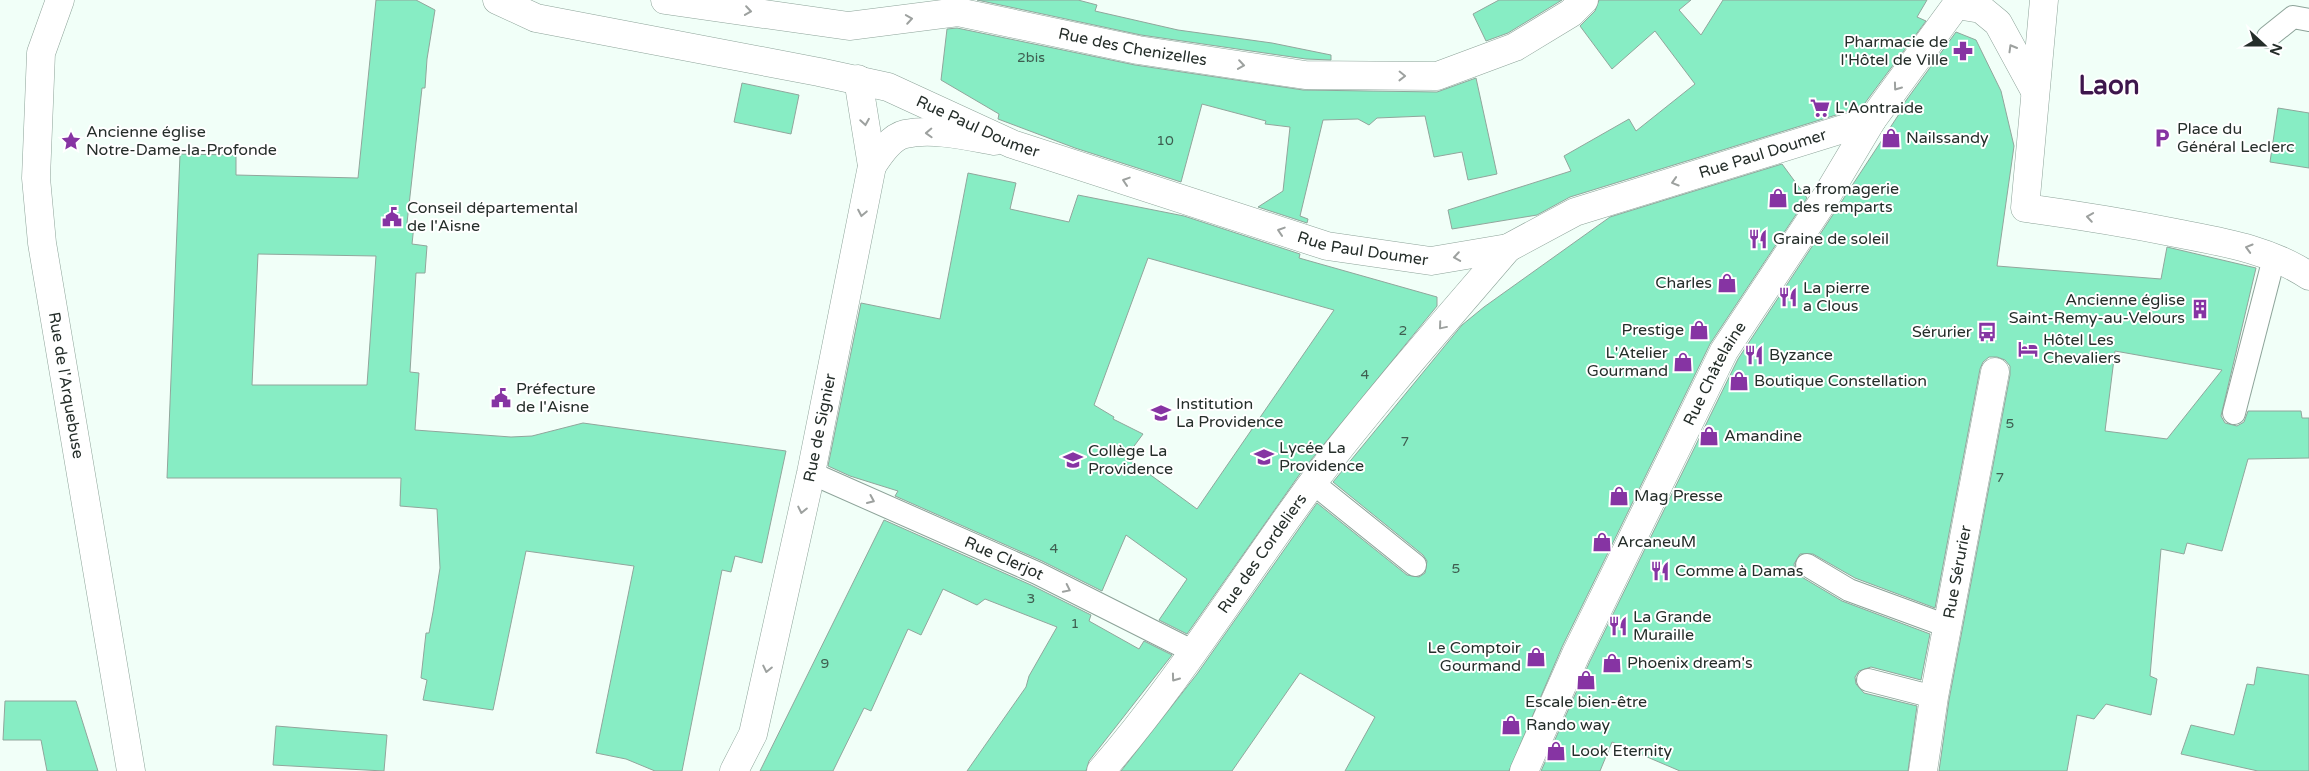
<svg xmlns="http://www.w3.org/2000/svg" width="2309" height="771" font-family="'Varela Round',sans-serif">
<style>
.building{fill:#87edc4;stroke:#91a69c;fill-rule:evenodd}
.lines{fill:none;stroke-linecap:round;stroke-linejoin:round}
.service-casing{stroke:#8da399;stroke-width:24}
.pedestrian-casing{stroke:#8da399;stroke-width:29}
.minor-casing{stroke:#8da399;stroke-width:29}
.tertiary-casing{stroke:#8da399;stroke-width:29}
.service{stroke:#fff;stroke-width:22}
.pedestrian{stroke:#fff;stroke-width:28}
.minor{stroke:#fff;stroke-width:28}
.tertiary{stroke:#fff;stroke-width:28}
.oneway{stroke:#9da19f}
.labels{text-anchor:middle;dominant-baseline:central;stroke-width:4;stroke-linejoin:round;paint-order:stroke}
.number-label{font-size:14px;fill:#3e5e50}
.poi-label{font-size:16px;fill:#252e2a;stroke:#fff;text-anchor:start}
.street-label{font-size:16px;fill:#252e2a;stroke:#fff}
.town-label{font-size:26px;font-weight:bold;fill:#3d164c;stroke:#fff}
</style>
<rect width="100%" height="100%" fill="#f1fff8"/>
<!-- building -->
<g class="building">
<path d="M376,0H416L435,10L427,59L425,88H422L407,223L414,225L412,244L427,246L425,273H416L410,372L419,373L415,430L511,437L532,436L583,423L786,451L762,563L735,556L731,572L722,570L682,771H655L626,759L596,753L634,566L526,551L493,710L423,700L427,680L421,678L426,633H429L433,612L440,568L437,509L400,506L401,478H167L180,154L236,155V175L358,178ZM258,254L376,256L367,385H252Z"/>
<polygon points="977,0 1078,0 1097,5 1095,11 1178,30 1272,43 1331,55 1331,60 1306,59 1141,35"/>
<polygon points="1499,0 1562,0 1508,33 1486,41 1473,14"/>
<polygon points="1599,0 1691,0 1679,10 1701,35 1723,0 1927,0 1917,17 1926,21 1862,107 1570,197 1537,215 1452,229 1448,210 1571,171 1564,156 1629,119 1636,131 1695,84 1655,31 1612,69 1580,26 1595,11"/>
<polygon points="957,28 1135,65 1303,90 1437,92 1476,78 1497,174 1468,180 1462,152 1434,157 1425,116 1377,118 1369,125 1358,119 1323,120 1300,216 1308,219 1307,223 1258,207 1283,191 1290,127 1265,124 1266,121 1202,104 1181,182 1075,148 998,119 999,114 941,80 947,29"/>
<path d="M1956,32L1976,40L2001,91L2014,146L1997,266L2161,279L2167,247L2256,268L2221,416L2225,423L2237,426L2244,422L2248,411H2301L2302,418H2309V458L2248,459L2222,551L2187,543L2184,554L2161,549L2150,676L2157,679L2151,715L2106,704L2094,719L2077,715L2067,771H1939L1949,700L2010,375V366L2005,360L1997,357H1989L1983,362L1980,369L1935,608L1855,578L1813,554H1800L1794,564L1795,571L1800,576L1842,601L1930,634L1921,680L1871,667L1859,671L1855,677L1856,684L1864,693L1917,706L1908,771H1680L1612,742L1600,771H1541L1590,661L1738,359L1905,105L1902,106ZM2115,351L2143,356L2222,370L2167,439L2105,431Z"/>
<polygon points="742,83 799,95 791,134 734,122"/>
<polygon points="2278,108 2309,113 2309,168 2270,162"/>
<polygon points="1782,164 1807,198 1710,344 1562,647 1509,771 1345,771 1375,717 1300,673 1232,771 1121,771 1197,674 1317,503 1407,575 1419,577 1425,573 1427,561 1423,555 1333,482 1462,325 1484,307 1610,217"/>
<path d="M968,173L1016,183L1010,209L1069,222L1078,195L1184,216L1300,254L1299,258L1437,297V306L1302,471L1187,634L1159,620L1187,579L1126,535L1102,591L1042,561L895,496L898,491L850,476L828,466L861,303L940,319ZM1148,258L1334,310L1197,509L1126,457L1143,434L1113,419L1114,417L1094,405Z"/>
<polygon points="884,520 1031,585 1091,615 1089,621 1139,649 1144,641 1172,655 1089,761 1086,771 967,771 1026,687 1029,676 1057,627 985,599 977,605 943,589 921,635 908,629 871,711 864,708 833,771 760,771"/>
<polygon points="2257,667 2309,675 2309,771 2258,771 2181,754 2191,725 2234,735 2247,684 2254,685"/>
<polygon points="5,701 76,701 98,771 47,771 41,740 3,740"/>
<polygon points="276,726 387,735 384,771 273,765"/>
</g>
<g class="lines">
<defs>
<g id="service">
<polyline points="2268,37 2293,17 2309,20"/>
<polyline points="2234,413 2274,258"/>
<path id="s1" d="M811,473L1037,573L1194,652"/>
<polyline points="1313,483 1415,565"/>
<polyline points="1807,565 1849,590 1947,626"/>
<polyline points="1868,680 1934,697"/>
</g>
<g id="pedestrian">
<path id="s2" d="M1524,771L1576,654L1724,351L1826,197L1872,120"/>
</g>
<g id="minor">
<path id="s3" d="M665,0L849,26L958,12L1138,50L1305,75L1437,76L1515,47L1571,13L1584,0"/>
<path d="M872,166C879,155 891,137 905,134C933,128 966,136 994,141"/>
<path id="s4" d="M734,771L753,734L811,473L872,166L858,79"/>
<path id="s5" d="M1101,771C1180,680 1242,578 1314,481C1375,401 1442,325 1508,248"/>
<path id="s6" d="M1923,771L1934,697L1995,372"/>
</g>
<g id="tertiary">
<path id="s7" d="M60,0L41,53L36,178L42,243L131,771"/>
<path id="s8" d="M497,0L536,18L819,72L888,87L1012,144L1327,246L1431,261L1508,248L1575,212L1872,120L1960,0"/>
<path d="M2044,0L2025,208C2076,215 2126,223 2176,233C2222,242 2269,249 2309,276"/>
<polyline points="1957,5 1981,9 1998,23 2035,91"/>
</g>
</defs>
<!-- service casing -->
<use href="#service" class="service-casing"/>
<!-- pedestrian casing -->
<use href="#pedestrian" class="pedestrian-casing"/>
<!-- minor casing -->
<use href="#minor" class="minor-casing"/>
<!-- tertiary casing -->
<use href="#tertiary" class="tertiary-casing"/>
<!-- service -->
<use href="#service" class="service"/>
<!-- pedestrian -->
<use href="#pedestrian" class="pedestrian"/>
<!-- minor -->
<use href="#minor" class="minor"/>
<!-- tertiary -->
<use href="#tertiary" class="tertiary"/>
</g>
<!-- one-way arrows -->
<defs><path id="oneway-chevron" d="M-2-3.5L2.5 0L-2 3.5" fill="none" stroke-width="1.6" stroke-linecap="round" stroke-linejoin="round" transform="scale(1.25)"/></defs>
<g class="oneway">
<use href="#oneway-chevron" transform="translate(748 11) rotate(8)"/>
<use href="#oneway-chevron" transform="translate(909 19) rotate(-9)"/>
<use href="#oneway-chevron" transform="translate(2012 48) rotate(-120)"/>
<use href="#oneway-chevron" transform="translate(1241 65) rotate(8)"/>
<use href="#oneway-chevron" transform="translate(1402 76) rotate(1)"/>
<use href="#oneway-chevron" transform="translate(1897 87) rotate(126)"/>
<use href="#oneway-chevron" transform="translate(865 122) rotate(81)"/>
<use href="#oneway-chevron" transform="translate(929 133) rotate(178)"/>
<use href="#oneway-chevron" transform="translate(1126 181) rotate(-162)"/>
<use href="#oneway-chevron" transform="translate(1675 182) rotate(163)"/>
<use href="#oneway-chevron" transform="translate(862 213) rotate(101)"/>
<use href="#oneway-chevron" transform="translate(2090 217) rotate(-171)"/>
<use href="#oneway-chevron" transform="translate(1281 231) rotate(-162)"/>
<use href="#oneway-chevron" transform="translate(2249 248) rotate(-164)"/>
<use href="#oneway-chevron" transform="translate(1457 257) rotate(171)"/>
<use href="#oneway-chevron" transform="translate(1442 326) rotate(130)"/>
<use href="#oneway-chevron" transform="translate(871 500) rotate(24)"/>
<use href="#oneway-chevron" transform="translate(802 510) rotate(102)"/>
<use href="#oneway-chevron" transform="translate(1067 589) rotate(26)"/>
<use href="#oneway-chevron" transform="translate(767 669) rotate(102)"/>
<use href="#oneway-chevron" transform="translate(1175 678) rotate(126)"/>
</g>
<!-- icons -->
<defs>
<symbol id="pharmacy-bare" viewBox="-9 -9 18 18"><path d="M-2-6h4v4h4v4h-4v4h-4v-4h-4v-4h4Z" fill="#8634a3" stroke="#fff" stroke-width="2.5" paint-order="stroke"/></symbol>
<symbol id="supermarket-bare" viewBox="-9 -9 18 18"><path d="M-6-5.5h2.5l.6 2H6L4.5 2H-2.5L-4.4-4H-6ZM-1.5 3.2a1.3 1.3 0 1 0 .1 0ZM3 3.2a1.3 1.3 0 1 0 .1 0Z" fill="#8634a3" stroke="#fff" stroke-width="2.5" paint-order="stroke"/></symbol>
<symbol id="shop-bare" viewBox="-9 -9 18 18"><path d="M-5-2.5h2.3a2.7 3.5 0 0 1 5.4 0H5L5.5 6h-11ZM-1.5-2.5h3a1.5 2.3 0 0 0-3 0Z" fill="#8634a3" stroke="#fff" stroke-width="2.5" paint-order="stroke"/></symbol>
<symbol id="parking-bare" viewBox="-9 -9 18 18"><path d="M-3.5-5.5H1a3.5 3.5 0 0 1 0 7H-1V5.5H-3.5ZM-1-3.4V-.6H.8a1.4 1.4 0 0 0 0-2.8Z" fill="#8634a3" stroke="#fff" stroke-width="2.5" paint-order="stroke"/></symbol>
<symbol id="sight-bare" viewBox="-9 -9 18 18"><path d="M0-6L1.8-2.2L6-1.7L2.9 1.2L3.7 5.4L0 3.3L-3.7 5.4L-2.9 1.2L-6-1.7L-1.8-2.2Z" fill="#8634a3" stroke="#fff" stroke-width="2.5" paint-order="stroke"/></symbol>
<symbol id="civic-bare" viewBox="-9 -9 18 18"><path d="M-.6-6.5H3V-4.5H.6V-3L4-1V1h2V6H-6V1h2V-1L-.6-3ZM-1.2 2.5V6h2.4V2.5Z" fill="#8634a3" stroke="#fff" stroke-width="2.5" paint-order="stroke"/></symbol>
<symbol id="restaurant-bare" viewBox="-9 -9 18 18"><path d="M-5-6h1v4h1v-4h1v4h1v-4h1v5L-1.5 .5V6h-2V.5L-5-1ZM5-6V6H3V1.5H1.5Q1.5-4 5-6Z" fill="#8634a3" stroke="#fff" stroke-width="2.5" paint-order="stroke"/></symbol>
<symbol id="building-bare" viewBox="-9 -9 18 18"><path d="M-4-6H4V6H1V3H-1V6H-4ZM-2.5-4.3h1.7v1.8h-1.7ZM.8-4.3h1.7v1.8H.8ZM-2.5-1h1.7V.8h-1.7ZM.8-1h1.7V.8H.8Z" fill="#8634a3" stroke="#fff" stroke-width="2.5" paint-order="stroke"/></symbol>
<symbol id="bus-bare" viewBox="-9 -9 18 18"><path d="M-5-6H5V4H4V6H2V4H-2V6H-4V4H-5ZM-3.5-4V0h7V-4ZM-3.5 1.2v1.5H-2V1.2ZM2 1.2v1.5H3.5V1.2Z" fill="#8634a3" stroke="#fff" stroke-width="2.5" paint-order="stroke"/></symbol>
<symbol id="hotel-bare" viewBox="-9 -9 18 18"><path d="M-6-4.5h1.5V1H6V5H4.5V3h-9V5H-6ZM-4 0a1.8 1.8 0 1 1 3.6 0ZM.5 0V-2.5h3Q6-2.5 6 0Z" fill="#8634a3" stroke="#fff" stroke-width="2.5" paint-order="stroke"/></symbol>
<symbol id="school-bare" viewBox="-9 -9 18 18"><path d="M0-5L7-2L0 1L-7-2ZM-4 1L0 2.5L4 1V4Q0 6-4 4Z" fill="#8634a3" stroke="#fff" stroke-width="2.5" paint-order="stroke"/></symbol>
</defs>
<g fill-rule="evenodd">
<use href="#pharmacy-bare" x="1949" y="37" width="28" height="28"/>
<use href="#supermarket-bare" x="1806" y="94" width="28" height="28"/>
<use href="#shop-bare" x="1877" y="124" width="28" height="28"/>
<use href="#parking-bare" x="2148" y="124" width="28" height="28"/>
<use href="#sight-bare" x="57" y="127" width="28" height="28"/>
<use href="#shop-bare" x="1764" y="184" width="28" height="28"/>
<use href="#civic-bare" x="378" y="203" width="28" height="28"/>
<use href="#restaurant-bare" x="1744" y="225" width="28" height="28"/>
<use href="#shop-bare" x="1713" y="269" width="28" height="28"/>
<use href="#restaurant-bare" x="1774" y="283" width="28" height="28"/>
<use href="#building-bare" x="2186" y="295" width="28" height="28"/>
<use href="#shop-bare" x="1685" y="316" width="28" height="28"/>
<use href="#bus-bare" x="1973" y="318" width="28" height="28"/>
<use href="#hotel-bare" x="2014" y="335" width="28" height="28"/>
<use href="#restaurant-bare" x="1740" y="341" width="28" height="28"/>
<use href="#shop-bare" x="1669" y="348" width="28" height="28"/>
<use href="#shop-bare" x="1725" y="367" width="28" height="28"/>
<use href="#civic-bare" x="487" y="384" width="28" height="28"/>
<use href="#school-bare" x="1147" y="399" width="28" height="28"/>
<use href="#shop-bare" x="1695" y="422" width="28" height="28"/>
<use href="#school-bare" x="1250" y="443" width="28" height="28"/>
<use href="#school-bare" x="1059" y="446" width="28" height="28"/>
<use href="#shop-bare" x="1605" y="482" width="28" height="28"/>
<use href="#shop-bare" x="1588" y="528" width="28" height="28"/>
<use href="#restaurant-bare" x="1646" y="557" width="28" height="28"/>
<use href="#restaurant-bare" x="1604" y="612" width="28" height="28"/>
<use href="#shop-bare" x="1522" y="643" width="28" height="28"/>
<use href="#shop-bare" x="1598" y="649" width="28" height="28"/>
<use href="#shop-bare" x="1572" y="666" width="28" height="28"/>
<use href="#shop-bare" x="1497" y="711" width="28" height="28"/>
<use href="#shop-bare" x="1542" y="737" width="28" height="28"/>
</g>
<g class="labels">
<!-- number labels -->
<g class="number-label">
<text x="1031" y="57">2bis</text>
<text x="1165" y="140">10</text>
<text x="1403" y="330">2</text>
<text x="1365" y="374">4</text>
<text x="2010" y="423">5</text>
<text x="1405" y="441">7</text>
<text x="2000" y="477">7</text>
<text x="1054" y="548">4</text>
<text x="1456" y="568">5</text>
<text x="1031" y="598">3</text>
<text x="1075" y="623">1</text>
<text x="825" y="663">9</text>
</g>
<!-- poi labels -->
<g class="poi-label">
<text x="1948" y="42" text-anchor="end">Pharmacie de<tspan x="1948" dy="18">l'Hôtel de Ville</tspan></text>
<text x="1835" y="108">L'Aontraide</text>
<text x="2177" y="129">Place du<tspan x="2177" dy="18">Général Leclerc</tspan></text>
<text x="86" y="132">Ancienne église<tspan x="86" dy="18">Notre-Dame-la-Profonde</tspan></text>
<text x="1906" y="138">Nailssandy</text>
<text x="1793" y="189">La fromagerie<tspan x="1793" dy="18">des remparts</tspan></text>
<text x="407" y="208">Conseil départemental<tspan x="407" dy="18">de l'Aisne</tspan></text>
<text x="1773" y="239">Graine de soleil</text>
<text x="1712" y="283" text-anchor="end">Charles</text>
<text x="1803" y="288">La pierre<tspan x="1803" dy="18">a Clous</tspan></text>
<text x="2185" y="300" text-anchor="end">Ancienne église<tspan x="2185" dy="18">Saint-Remy-au-Velours</tspan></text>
<text x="1684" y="330" text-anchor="end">Prestige</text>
<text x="1972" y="332" text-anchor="end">Sérurier</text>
<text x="2043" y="340">Hôtel Les<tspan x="2043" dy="18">Chevaliers</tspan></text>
<text x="1668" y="353" text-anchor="end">L'Atelier<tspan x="1668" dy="18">Gourmand</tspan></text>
<text x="1769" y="355">Byzance</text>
<text x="1754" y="381">Boutique Constellation</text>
<text x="516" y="389">Préfecture<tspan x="516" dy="18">de l'Aisne</tspan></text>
<text x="1176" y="404">Institution<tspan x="1176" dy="18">La Providence</tspan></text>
<text x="1724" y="436">Amandine</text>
<text x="1279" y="448">Lycée La<tspan x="1279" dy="18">Providence</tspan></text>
<text x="1088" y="451">Collège La<tspan x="1088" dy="18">Providence</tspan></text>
<text x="1634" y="496">Mag Presse</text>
<text x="1617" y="542">ArcaneuM</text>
<text x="1675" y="571">Comme à Damas</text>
<text x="1633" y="617">La Grande<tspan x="1633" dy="18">Muraille</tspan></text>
<text x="1521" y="648" text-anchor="end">Le Comptoir<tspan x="1521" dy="18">Gourmand</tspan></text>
<text x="1627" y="663">Phoenix dream's</text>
<text x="1586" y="702" text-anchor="middle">Escale bien-être</text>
<text x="1526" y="725">Rando way</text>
<text x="1571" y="751">Look Eternity</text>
</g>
<!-- street labels -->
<g class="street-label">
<text stroke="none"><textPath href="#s3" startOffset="474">Rue des Chenizelles</textPath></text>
<text stroke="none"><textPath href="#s8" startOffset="500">Rue Paul Doumer</textPath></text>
<text stroke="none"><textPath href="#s8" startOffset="1325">Rue Paul Doumer</textPath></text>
<text stroke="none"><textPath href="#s8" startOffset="905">Rue Paul Doumer</textPath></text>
<text stroke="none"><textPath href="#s2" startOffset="441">Rue Châtelaine</textPath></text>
<text stroke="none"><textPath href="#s7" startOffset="391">Rue de l'Arquebuse</textPath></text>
<text stroke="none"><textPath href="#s4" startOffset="355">Rue de Signier</textPath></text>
<text stroke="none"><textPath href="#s5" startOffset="271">Rue des Cordeliers</textPath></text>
<text stroke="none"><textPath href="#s1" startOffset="211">Rue Clerjot</textPath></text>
<text stroke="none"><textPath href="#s6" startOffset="202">Rue Sérurier</textPath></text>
</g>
<!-- town labels -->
<g class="town-label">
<text x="2109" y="85">Laon</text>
</g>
</g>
<!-- north arrow -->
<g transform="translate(2264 45) rotate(111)" stroke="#ffffff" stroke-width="4" paint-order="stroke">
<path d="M0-4L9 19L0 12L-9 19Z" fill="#252e2a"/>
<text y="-8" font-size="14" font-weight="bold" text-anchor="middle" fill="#252e2a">N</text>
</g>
</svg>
